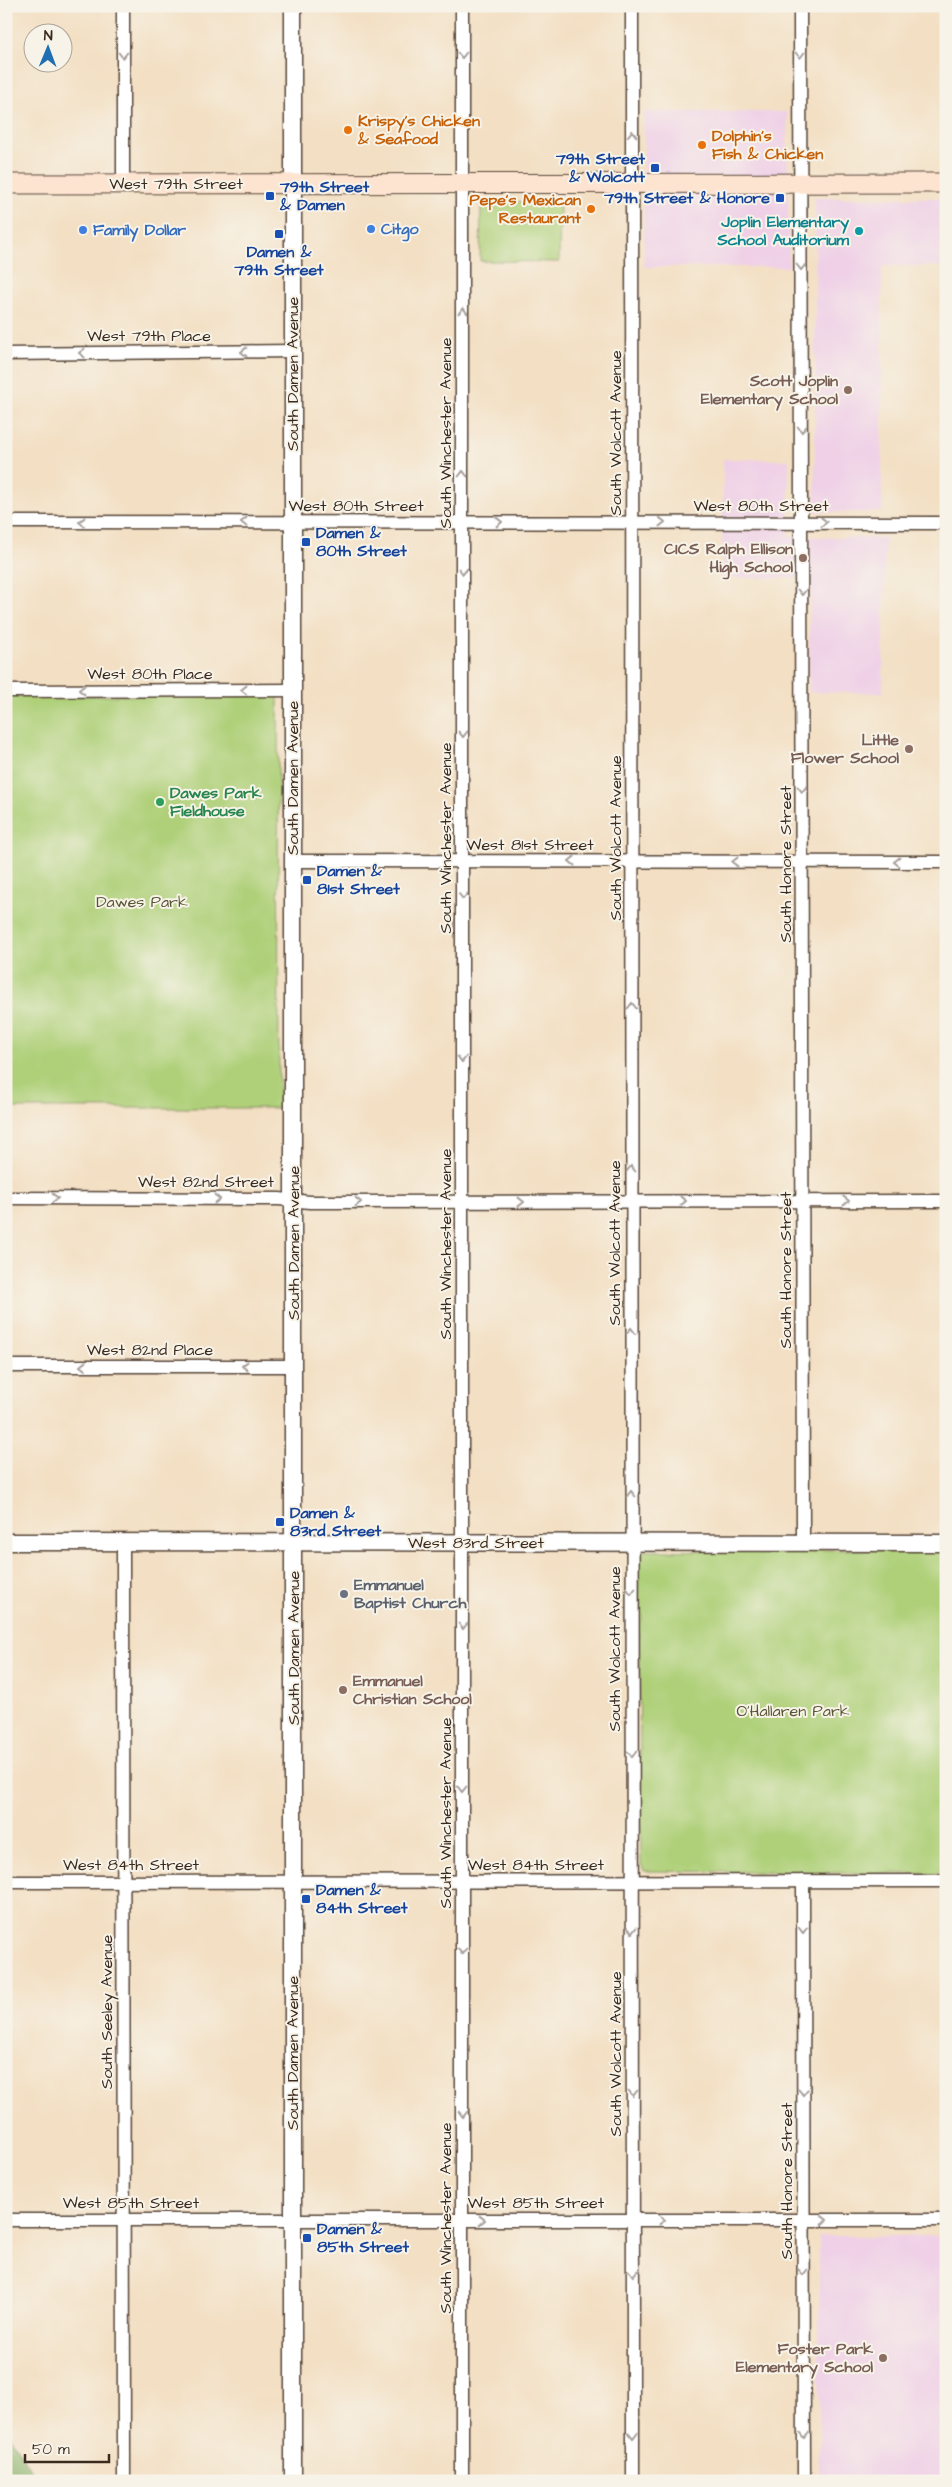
<svg xmlns="http://www.w3.org/2000/svg" width="952" height="2487" font-family="'Architects Daughter',sans-serif">
<style>
.built{fill:#efd0e7}
.green{fill:#afd079;stroke:#757d4c}
.forest{fill:#8bb269;stroke:#636e44}
.lines{fill:none;stroke-linecap:round;stroke-linejoin:round}
.minor-casing{stroke:#574537;stroke-width:15}
.tertiary-casing{stroke:#574537;stroke-width:19}
.secondary-casing{stroke:#574537;stroke-width:21}
.minor{stroke:#fff;stroke-width:12}
.tertiary{stroke:#fff;stroke-width:16}
.secondary{stroke:#fde4d1;stroke-width:19}
.oneway{stroke:#a79f9a}
.food-dot{fill:#e8710a;stroke:#f7f3e8;stroke-width:2}
.transit-dot{fill:#1a4fb4;stroke:#f7f3e8;stroke-width:2}
.shop-dot{fill:#3f7fe0;stroke:#f7f3e8;stroke-width:2}
.culture-dot{fill:#0f9aa8;stroke:#f7f3e8;stroke-width:2}
.education-dot{fill:#8d6e63;stroke:#f7f3e8;stroke-width:2}
.leisure-dot{fill:#2e9e5b;stroke:#f7f3e8;stroke-width:2}
.worship-dot{fill:#6b7280;stroke:#f7f3e8;stroke-width:2}
.labels{text-anchor:middle;dominant-baseline:central;stroke-width:4;stroke-linejoin:round;paint-order:stroke}
.food-label{font-size:16px;font-weight:bold;fill:#c56008;stroke:#f7f3e8;text-anchor:start}
.transit-label{font-size:16px;font-weight:bold;fill:#164399;stroke:#f7f3e8;text-anchor:start}
.street-label{font-size:16px;fill:#3b2a1e;stroke:#f7f3e8}
.culture-label{font-size:16px;font-weight:bold;fill:#0d838f;stroke:#f7f3e8;text-anchor:end}
.shop-label{font-size:16px;font-weight:bold;fill:#366cbe;stroke:#f7f3e8;text-anchor:start}
.education-label{font-size:16px;font-weight:bold;fill:#785e54;stroke:#f7f3e8;text-anchor:end}
.leisure-label{font-size:16px;font-weight:bold;fill:#27864d;stroke:#f7f3e8;text-anchor:start}
.park-label{font-size:16px;fill:#585435;stroke:#f7f3e8}
.worship-label{font-size:16px;font-weight:bold;fill:#5b616d;stroke:#f7f3e8;text-anchor:start}
</style>
<rect width="100%" height="100%" fill="#f7f3e8"/>
<filter id="ink" filterUnits="userSpaceOnUse"><feTurbulence type="fractalNoise" baseFrequency=".02" numOctaves="2"/><feDisplacementMap in="SourceGraphic" scale="10" xChannelSelector="R" yChannelSelector="G"/><feConvolveMatrix kernelMatrix="1 2 1 2 8 2 1 2 1" color-interpolation-filters="sRGB"/></filter>
<filter id="wash" filterUnits="userSpaceOnUse"><feTurbulence type="fractalNoise" baseFrequency=".0096" numOctaves="4" result="noise"/><feDisplacementMap in="SourceGraphic" scale="20" xChannelSelector="R" yChannelSelector="G"/><feGaussianBlur stdDeviation="1.12" result="paint"/><feColorMatrix in="noise" values="0 0 0 0 0 0 0 0 0 0 0 0 0 0 0 0 0 1.4 0 .05"/><feComposite in="paint" operator="in"/></filter>
<g filter="url(#wash)">
<rect width="100%" height="100%" fill="#f3dfc3"/>
<!-- built -->
<g class="built">
<polygon points="644,112 787,112 789,267 644,267"/>
<polygon points="815,198 946,198 946,266 882,266 882,512 815,512"/>
<polygon points="723,459 789,460 788,537 885,538 883,693 809,692 810,578 722,578"/>
<rect x="819" y="2236" width="127" height="245"/>
</g>
<!-- green -->
<g class="green">
<polygon points="481,201 560,202 559,262 480,261"/>
<polygon points="278,695 279,1108 6,1108 6,696"/>
<polygon points="946,1549 946,1874 644,1871 641,1863 638,1558 642,1551"/>
</g>
<!-- forest -->
<polygon class="forest" points="6,2429 37,2481 6,2481"/>
</g>
<g filter="url(#ink)">
<g class="lines">
<defs>
<g id="minor">
<polyline points="123,6 123,184"/>
<polyline points="462,6 462,2481"/>
<polyline points="632,6 633,2481"/>
<polyline points="800,6 803,1543"/>
<polyline points="6,354 293,351"/>
<polyline points="6,522 946,523"/>
<polyline points="6,691 293,690"/>
<polyline points="293,861 946,862"/>
<polyline points="6,1198 279,1199 310,1202 946,1201"/>
<polyline points="6,1366 294,1366"/>
<polyline points="123,1542 124,2481"/>
<polyline points="803,1881 804,2481"/>
<polyline points="6,1882 946,1881"/>
<polyline points="6,2220 946,2220"/>
</g>
<g id="tertiary">
<polyline points="6,1542 946,1543"/>
<polyline points="293,2481 293,6"/>
</g>
<polyline id="secondary" points="6,184 946,183"/>
</defs>
<!-- minor casing -->
<use href="#minor" class="minor-casing"/>
<!-- tertiary casing -->
<use href="#tertiary" class="tertiary-casing"/>
<!-- secondary casing -->
<use href="#secondary" class="secondary-casing"/>
<!-- minor -->
<use href="#minor" class="minor"/>
<!-- tertiary -->
<use href="#tertiary" class="tertiary"/>
<!-- secondary -->
<use href="#secondary" class="secondary"/>
</g>
<!-- one-way arrows -->
<defs><path id="oneway-chevron" d="M-2-3.5L2.5 0L-2 3.5" fill="none" stroke-width="1.6" stroke-linecap="round" stroke-linejoin="round" transform="scale(1.25)"/></defs>
<g class="oneway">
<use href="#oneway-chevron" transform="translate(123 55) rotate(90)"/>
<use href="#oneway-chevron" transform="translate(462 55) rotate(90)"/>
<use href="#oneway-chevron" transform="translate(800 55) rotate(90)"/>
<use href="#oneway-chevron" transform="translate(632 134) rotate(-90)"/>
<use href="#oneway-chevron" transform="translate(801 267) rotate(90)"/>
<use href="#oneway-chevron" transform="translate(463 311) rotate(-90)"/>
<use href="#oneway-chevron" transform="translate(244 352) rotate(180)"/>
<use href="#oneway-chevron" transform="translate(82 353) rotate(180)"/>
<use href="#oneway-chevron" transform="translate(802 429) rotate(90)"/>
<use href="#oneway-chevron" transform="translate(463 474) rotate(-90)"/>
<use href="#oneway-chevron" transform="translate(82 522) rotate(180)"/>
<use href="#oneway-chevron" transform="translate(244 522) rotate(-179)"/>
<use href="#oneway-chevron" transform="translate(499 522)"/>
<use href="#oneway-chevron" transform="translate(662 522)"/>
<use href="#oneway-chevron" transform="translate(824 522)"/>
<use href="#oneway-chevron" transform="translate(463 571) rotate(90)"/>
<use href="#oneway-chevron" transform="translate(802 592) rotate(90)"/>
<use href="#oneway-chevron" transform="translate(82 690) rotate(180)"/>
<use href="#oneway-chevron" transform="translate(244 690) rotate(180)"/>
<use href="#oneway-chevron" transform="translate(463 734) rotate(90)"/>
<use href="#oneway-chevron" transform="translate(802 789) rotate(90)"/>
<use href="#oneway-chevron" transform="translate(572 861) rotate(180)"/>
<use href="#oneway-chevron" transform="translate(735 862) rotate(-180)"/>
<use href="#oneway-chevron" transform="translate(897 862) rotate(-180)"/>
<use href="#oneway-chevron" transform="translate(463 896) rotate(90)"/>
<use href="#oneway-chevron" transform="translate(632 1006) rotate(-90)"/>
<use href="#oneway-chevron" transform="translate(462 1059) rotate(90)"/>
<use href="#oneway-chevron" transform="translate(631 1169) rotate(-90)"/>
<use href="#oneway-chevron" transform="translate(55 1198)"/>
<use href="#oneway-chevron" transform="translate(217 1199)"/>
<use href="#oneway-chevron" transform="translate(683 1201)"/>
<use href="#oneway-chevron" transform="translate(846 1201)"/>
<use href="#oneway-chevron" transform="translate(358 1202)"/>
<use href="#oneway-chevron" transform="translate(521 1202)"/>
<use href="#oneway-chevron" transform="translate(631 1331) rotate(-90)"/>
<use href="#oneway-chevron" transform="translate(83 1366) rotate(180)"/>
<use href="#oneway-chevron" transform="translate(245 1366) rotate(180)"/>
<use href="#oneway-chevron" transform="translate(631 1494) rotate(-90)"/>
<use href="#oneway-chevron" transform="translate(631 1591) rotate(90)"/>
<use href="#oneway-chevron" transform="translate(463 1626) rotate(90)"/>
<use href="#oneway-chevron" transform="translate(632 1754) rotate(90)"/>
<use href="#oneway-chevron" transform="translate(462 1789) rotate(90)"/>
<use href="#oneway-chevron" transform="translate(632 1930) rotate(90)"/>
<use href="#oneway-chevron" transform="translate(803 1930) rotate(90)"/>
<use href="#oneway-chevron" transform="translate(462 1951) rotate(90)"/>
<use href="#oneway-chevron" transform="translate(803 2092) rotate(90)"/>
<use href="#oneway-chevron" transform="translate(633 2093) rotate(90)"/>
<use href="#oneway-chevron" transform="translate(463 2114) rotate(90)"/>
<use href="#oneway-chevron" transform="translate(482 2220)"/>
<use href="#oneway-chevron" transform="translate(662 2220)"/>
<use href="#oneway-chevron" transform="translate(824 2220)"/>
<use href="#oneway-chevron" transform="translate(803 2272) rotate(90)"/>
<use href="#oneway-chevron" transform="translate(633 2273) rotate(90)"/>
<use href="#oneway-chevron" transform="translate(633 2435) rotate(90)"/>
<use href="#oneway-chevron" transform="translate(804 2435) rotate(90)"/>
</g>
</g>
<!-- markers -->
<g class="food-dot">
<circle cx="348" cy="130" r="5"/>
<circle cx="702" cy="145" r="5"/>
<circle cx="591" cy="209" r="5"/>
</g>
<g class="transit-dot">
<rect x="650" y="163" width="10" height="10" rx="2.5"/>
<rect x="265" y="191" width="10" height="10" rx="2.5"/>
<rect x="775" y="193" width="10" height="10" rx="2.5"/>
<rect x="274" y="229" width="10" height="10" rx="2.5"/>
<rect x="301" y="537" width="10" height="10" rx="2.5"/>
<rect x="302" y="875" width="10" height="10" rx="2.5"/>
<rect x="275" y="1517" width="10" height="10" rx="2.5"/>
<rect x="301" y="1894" width="10" height="10" rx="2.5"/>
<rect x="302" y="2233" width="10" height="10" rx="2.5"/>
</g>
<g class="shop-dot">
<circle cx="371" cy="229" r="5"/>
<circle cx="83" cy="230" r="5"/>
</g>
<circle class="culture-dot" cx="859" cy="231" r="5"/>
<g class="education-dot">
<circle cx="848" cy="390" r="5"/>
<circle cx="803" cy="558" r="5"/>
<circle cx="909" cy="749" r="5"/>
<circle cx="343" cy="1690" r="5"/>
<circle cx="883" cy="2358" r="5"/>
</g>
<circle class="leisure-dot" cx="160" cy="802" r="5"/>
<circle class="worship-dot" cx="344" cy="1594" r="5"/>
<g class="labels">
<!-- food labels -->
<g class="food-label">
<text x="358" y="121">Krispy's Chicken<tspan x="358" dy="18">&amp; Seafood</tspan></text>
<text x="712" y="136">Dolphin's<tspan x="712" dy="18">Fish &amp; Chicken</tspan></text>
<text x="581" y="200" text-anchor="end">Pepe's Mexican<tspan x="581" dy="18">Restaurant</tspan></text>
</g>
<!-- transit labels -->
<g class="transit-label">
<text x="645" y="159" text-anchor="end">79th Street<tspan x="645" dy="18">&amp; Wolcott</tspan></text>
<text x="280" y="187">79th Street<tspan x="280" dy="18">&amp; Damen</tspan></text>
<text x="770" y="198" text-anchor="end">79th Street &amp; Honore</text>
<text x="279" y="252" text-anchor="middle">Damen &amp;<tspan x="279" dy="18">79th Street</tspan></text>
<text x="316" y="533">Damen &amp;<tspan x="316" dy="18">80th Street</tspan></text>
<text x="317" y="871">Damen &amp;<tspan x="317" dy="18">81st Street</tspan></text>
<text x="290" y="1513">Damen &amp;<tspan x="290" dy="18">83rd Street</tspan></text>
<text x="316" y="1890">Damen &amp;<tspan x="316" dy="18">84th Street</tspan></text>
<text x="317" y="2229">Damen &amp;<tspan x="317" dy="18">85th Street</tspan></text>
</g>
<!-- street labels -->
<g class="street-label">
<text x="176" y="184">West 79th Street</text>
<text x="149" y="336">West 79th Place</text>
<text transform="translate(293 374) rotate(-90)">South Damen Avenue</text>
<text transform="translate(446 433) rotate(-90)">South Winchester Avenue</text>
<text transform="translate(616 433) rotate(-90)">South Wolcott Avenue</text>
<text x="356" y="506">West 80th Street</text>
<text x="761" y="506">West 80th Street</text>
<text x="150" y="674">West 80th Place</text>
<text transform="translate(293 778) rotate(-90)">South Damen Avenue</text>
<text transform="translate(446 838) rotate(-90)">South Winchester Avenue</text>
<text transform="translate(616 838) rotate(-90)">South Wolcott Avenue</text>
<text x="530" y="845">West 81st Street</text>
<text transform="translate(786 864) rotate(-90)">South Honore Street</text>
<text x="206" y="1182">West 82nd Street</text>
<text transform="translate(294 1243) rotate(-90)">South Damen Avenue</text>
<text transform="translate(615 1243) rotate(-90)">South Wolcott Avenue</text>
<text transform="translate(446 1244) rotate(-90)">South Winchester Avenue</text>
<text transform="translate(786 1270) rotate(-90)">South Honore Street</text>
<text x="150" y="1350">West 82nd Place</text>
<text x="476" y="1543">West 83rd Street</text>
<text transform="translate(294 1648) rotate(-90)">South Damen Avenue</text>
<text transform="translate(615 1649) rotate(-90)">South Wolcott Avenue</text>
<text transform="translate(446 1813) rotate(-90)">South Winchester Avenue</text>
<text x="131" y="1865">West 84th Street</text>
<text x="536" y="1865">West 84th Street</text>
<text transform="translate(107 2012) rotate(-90)">South Seeley Avenue</text>
<text transform="translate(293 2053) rotate(-90)">South Damen Avenue</text>
<text transform="translate(616 2054) rotate(-90)">South Wolcott Avenue</text>
<text transform="translate(787 2181) rotate(-90)">South Honore Street</text>
<text x="131" y="2203">West 85th Street</text>
<text x="536" y="2203">West 85th Street</text>
<text transform="translate(446 2218) rotate(-90)">South Winchester Avenue</text>
</g>
<!-- culture labels -->
<g class="culture-label">
<text x="849" y="222">Joplin Elementary<tspan x="849" dy="18">School Auditorium</tspan></text>
</g>
<!-- shop labels -->
<g class="shop-label">
<text x="381" y="229">Citgo</text>
<text x="93" y="230">Family Dollar</text>
</g>
<!-- education labels -->
<g class="education-label">
<text x="838" y="381">Scott Joplin<tspan x="838" dy="18">Elementary School</tspan></text>
<text x="793" y="549">CICS Ralph Ellison<tspan x="793" dy="18">High School</tspan></text>
<text x="899" y="740">Little<tspan x="899" dy="18">Flower School</tspan></text>
<text x="353" y="1681" text-anchor="start">Emmanuel<tspan x="353" dy="18">Christian School</tspan></text>
<text x="873" y="2349">Foster Park<tspan x="873" dy="18">Elementary School</tspan></text>
</g>
<!-- leisure labels -->
<g class="leisure-label">
<text x="170" y="793">Dawes Park<tspan x="170" dy="18">Fieldhouse</tspan></text>
</g>
<!-- park labels -->
<g class="park-label">
<text x="142" y="902">Dawes Park</text>
<text x="793" y="1711">O'Hallaren Park</text>
</g>
<!-- worship labels -->
<g class="worship-label">
<text x="354" y="1585">Emmanuel<tspan x="354" dy="18">Baptist Church</tspan></text>
</g>
</g>
<!-- margin -->
<rect width="952" height="2487" fill="none" stroke="#f7f3e8" stroke-width="25"/>
<!-- north arrow -->
<g transform="translate(48 48) rotate(1)"><circle r="24" fill="#f7f3e8" stroke="#aca397"/>
<path d="M0-4L9 19L0 12L-9 19Z" fill="#1f6fb2"/>
<text y="-8" font-size="14" font-weight="bold" text-anchor="middle" fill="#3b2a1e">N</text>
</g>
<!-- scale -->
<path d="M25 2454v8h84v-8" fill="none" stroke="#3b2a1e" stroke-width="2.5"/>
<text x="32" y="2454" font-size="15" fill="#3b2a1e" stroke="#f7f3e8" stroke-width="4" paint-order="stroke">50 m</text>
</svg>
